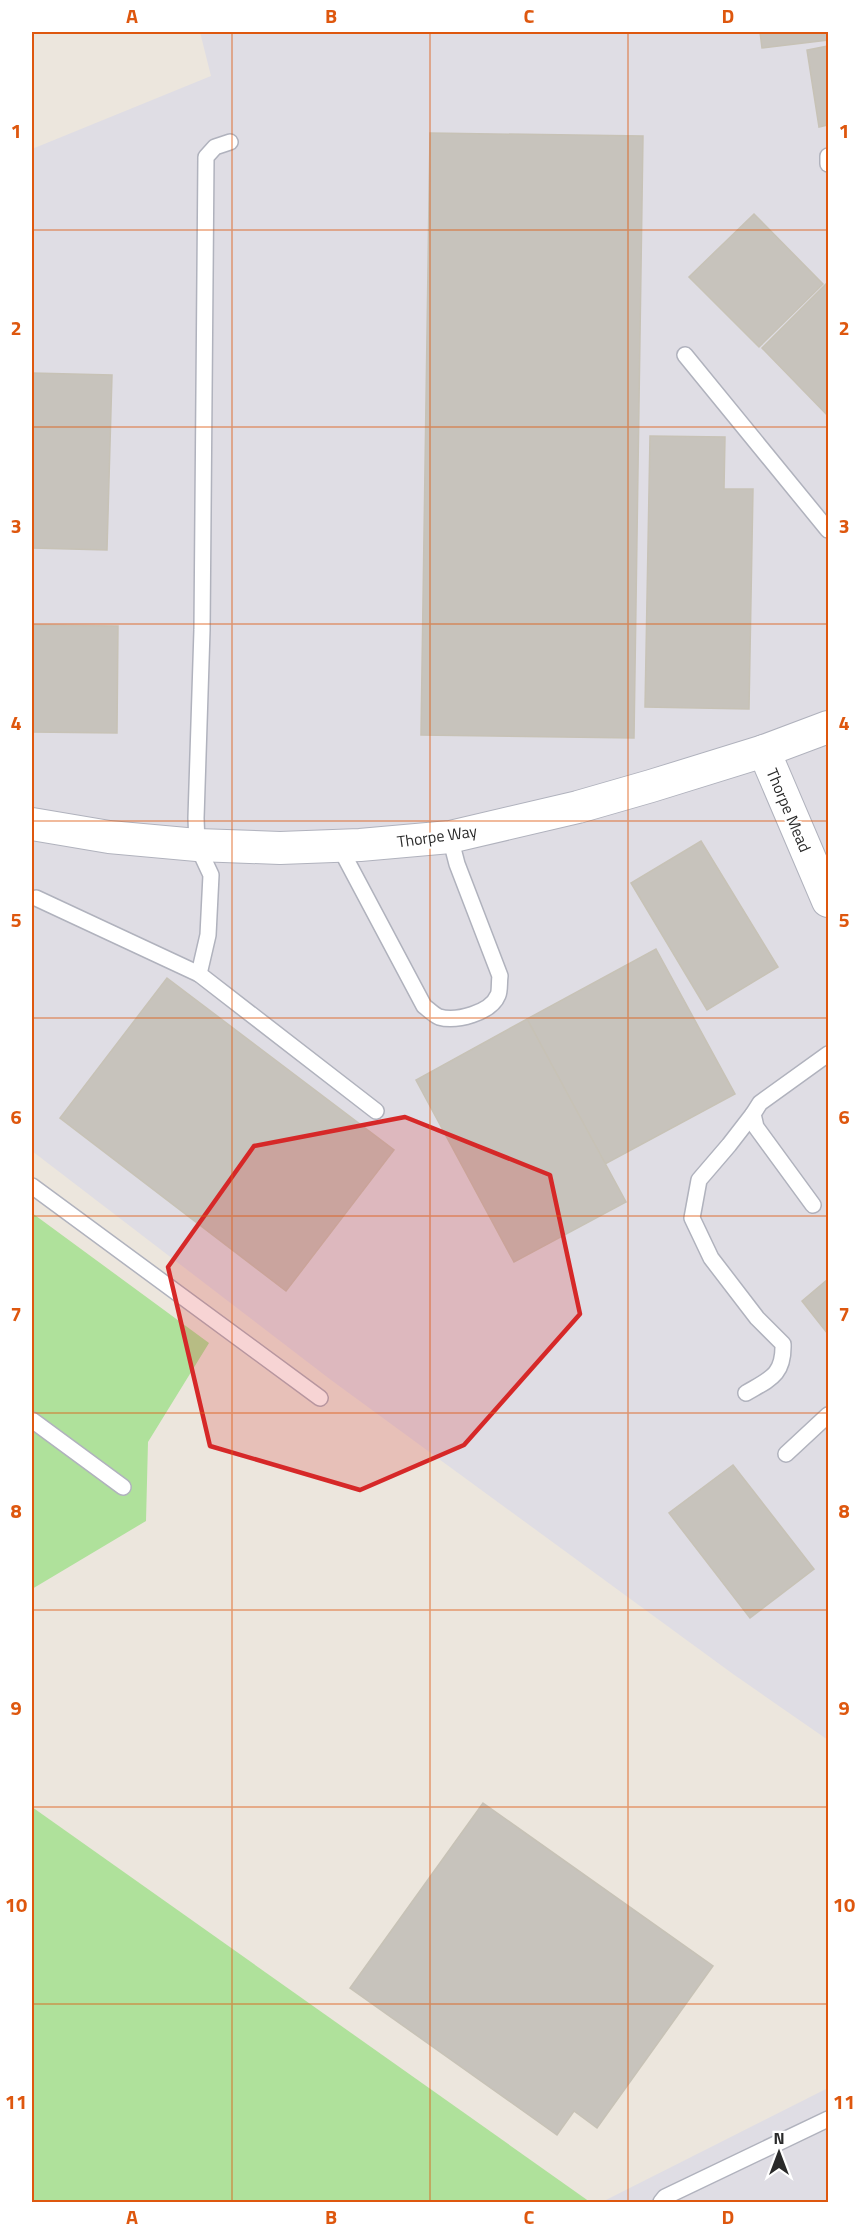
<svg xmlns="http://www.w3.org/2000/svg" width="860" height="2234" font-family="'Titillium Web',sans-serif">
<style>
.industrial{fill:#dfdde4}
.green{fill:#afe19b}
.building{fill:#c7c3bc;stroke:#c7c2b6;stroke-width:1.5}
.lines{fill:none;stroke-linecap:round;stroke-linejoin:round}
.lane-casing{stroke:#b0b2bd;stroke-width:18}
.street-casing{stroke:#b0b2bd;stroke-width:34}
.lane{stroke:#fff;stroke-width:15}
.street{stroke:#fff;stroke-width:32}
.marked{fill:#d62828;fill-opacity:0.2;stroke:#d62828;stroke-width:4.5;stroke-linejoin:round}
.grid{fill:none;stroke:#de570e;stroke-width:1.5;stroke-opacity:0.55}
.labels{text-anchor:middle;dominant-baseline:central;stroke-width:4.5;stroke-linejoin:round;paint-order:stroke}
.street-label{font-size:16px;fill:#2a2a2a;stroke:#fff}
.neatline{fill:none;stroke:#de570e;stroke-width:2}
.grid-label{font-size:20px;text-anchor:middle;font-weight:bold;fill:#de570e}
</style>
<rect width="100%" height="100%" fill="#ece6dd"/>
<!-- industrial -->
<g class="industrial">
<polygon points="200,32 828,32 828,1740 733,1674 331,1380 32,1151 32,149 211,76"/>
<polygon points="828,2088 828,2202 602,2202"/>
</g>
<!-- green -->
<g class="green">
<polygon points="32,1213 209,1343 148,1442 146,1521 32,1589"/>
<polygon points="32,1807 590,2202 32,2202"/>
</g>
<!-- building -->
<g class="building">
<polygon points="760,32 828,32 828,40 762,48"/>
<polygon points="828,46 828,125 819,127 807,50"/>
<polygon points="430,133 643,136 634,738 421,735"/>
<polygon points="754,214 823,284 759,347 689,277"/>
<polygon points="826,284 828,287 828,416 762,348"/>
<polygon points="32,373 112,375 107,550 32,548"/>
<polygon points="650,436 725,437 724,489 753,489 749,709 645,707"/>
<polygon points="32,625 118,626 117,733 32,732"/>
<polygon points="701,841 778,967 707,1010 631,883"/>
<polygon points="656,949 735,1094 605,1164 527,1019"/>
<polygon points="167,978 394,1150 286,1291 60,1118"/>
<polygon points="527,1019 626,1202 514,1262 416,1080"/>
<polygon points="828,1279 828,1334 802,1301"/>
<polygon points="733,1465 814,1569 750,1618 669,1513"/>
<polygon points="483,1803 713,1966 597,2128 574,2111 557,2135 350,1988"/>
</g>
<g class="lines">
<defs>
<g id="lane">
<polyline points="230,142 215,147 206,157 202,630 196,818 197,845 211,875 208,935 199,974 376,1111"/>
<polyline points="828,156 828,164"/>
<polyline points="685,355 828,530"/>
<path d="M339,846L424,1006C428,1009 434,1015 439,1017C456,1022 491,1013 498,995C500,991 499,982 500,976L457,864L450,837"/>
<polyline points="36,898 199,974"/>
<polyline points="32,1186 320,1398"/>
<polyline points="813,1205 756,1127 753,1114 760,1103 828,1054"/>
<path d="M746,1393C770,1379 784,1375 783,1344L757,1318L711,1258L692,1218L699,1180L729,1145L753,1114"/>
<polyline points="32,1420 123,1487"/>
<polyline points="786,1454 828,1415"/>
<polyline points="661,2202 665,2197 828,2119"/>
</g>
<g id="street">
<polyline points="764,751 828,901"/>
<polyline points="32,824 109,837 197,845 280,848 360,845 450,837 578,807 651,786 764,751 828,727"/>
</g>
</defs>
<!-- lane casing -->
<use href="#lane" class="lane-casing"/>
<!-- street casing -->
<use href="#street" class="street-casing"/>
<!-- lane -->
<use href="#lane" class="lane"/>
<!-- street -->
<use href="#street" class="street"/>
</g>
<!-- marked area -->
<path class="marked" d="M405,1117L550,1175L580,1314L464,1445L360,1490L210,1446L168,1267L254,1146Z"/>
<!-- grid -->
<path class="grid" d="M232,32V2202M430,32V2202M628,32V2202M32,230H828M32,427H828M32,624H828M32,821H828M32,1018H828M32,1216H828M32,1413H828M32,1610H828M32,1807H828M32,2004H828"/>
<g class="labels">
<!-- street labels -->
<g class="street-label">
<text transform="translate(789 810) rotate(67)">Thorpe Mead</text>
<text transform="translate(437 836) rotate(-8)">Thorpe Way</text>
</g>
</g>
<!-- border -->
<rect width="860" height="2234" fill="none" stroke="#ffffff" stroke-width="66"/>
<!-- north arrow -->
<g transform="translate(779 2153)" stroke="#ffffff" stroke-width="4.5" paint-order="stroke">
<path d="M0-4.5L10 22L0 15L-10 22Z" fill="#2a2a2a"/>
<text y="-9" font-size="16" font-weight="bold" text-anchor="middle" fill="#2a2a2a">N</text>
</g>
<rect x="33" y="33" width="794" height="2168" class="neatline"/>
<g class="grid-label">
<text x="132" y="23">A</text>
<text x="331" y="23">B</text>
<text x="529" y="23">C</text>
<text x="728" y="23">D</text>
<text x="16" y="138">1</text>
<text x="844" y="138">1</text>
<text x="16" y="335">2</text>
<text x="844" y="335">2</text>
<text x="16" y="533">3</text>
<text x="844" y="533">3</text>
<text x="16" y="730">4</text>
<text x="844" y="730">4</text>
<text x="16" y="927">5</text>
<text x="844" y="927">5</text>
<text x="16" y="1124">6</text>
<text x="844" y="1124">6</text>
<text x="16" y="1321">7</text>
<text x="844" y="1321">7</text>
<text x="16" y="1518">8</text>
<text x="844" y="1518">8</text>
<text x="16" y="1715">9</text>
<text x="844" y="1715">9</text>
<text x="16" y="1912">10</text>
<text x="844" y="1912">10</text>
<text x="16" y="2109">11</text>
<text x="844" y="2109">11</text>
<text x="132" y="2224">A</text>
<text x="331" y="2224">B</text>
<text x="529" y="2224">C</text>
<text x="728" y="2224">D</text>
</g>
</svg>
